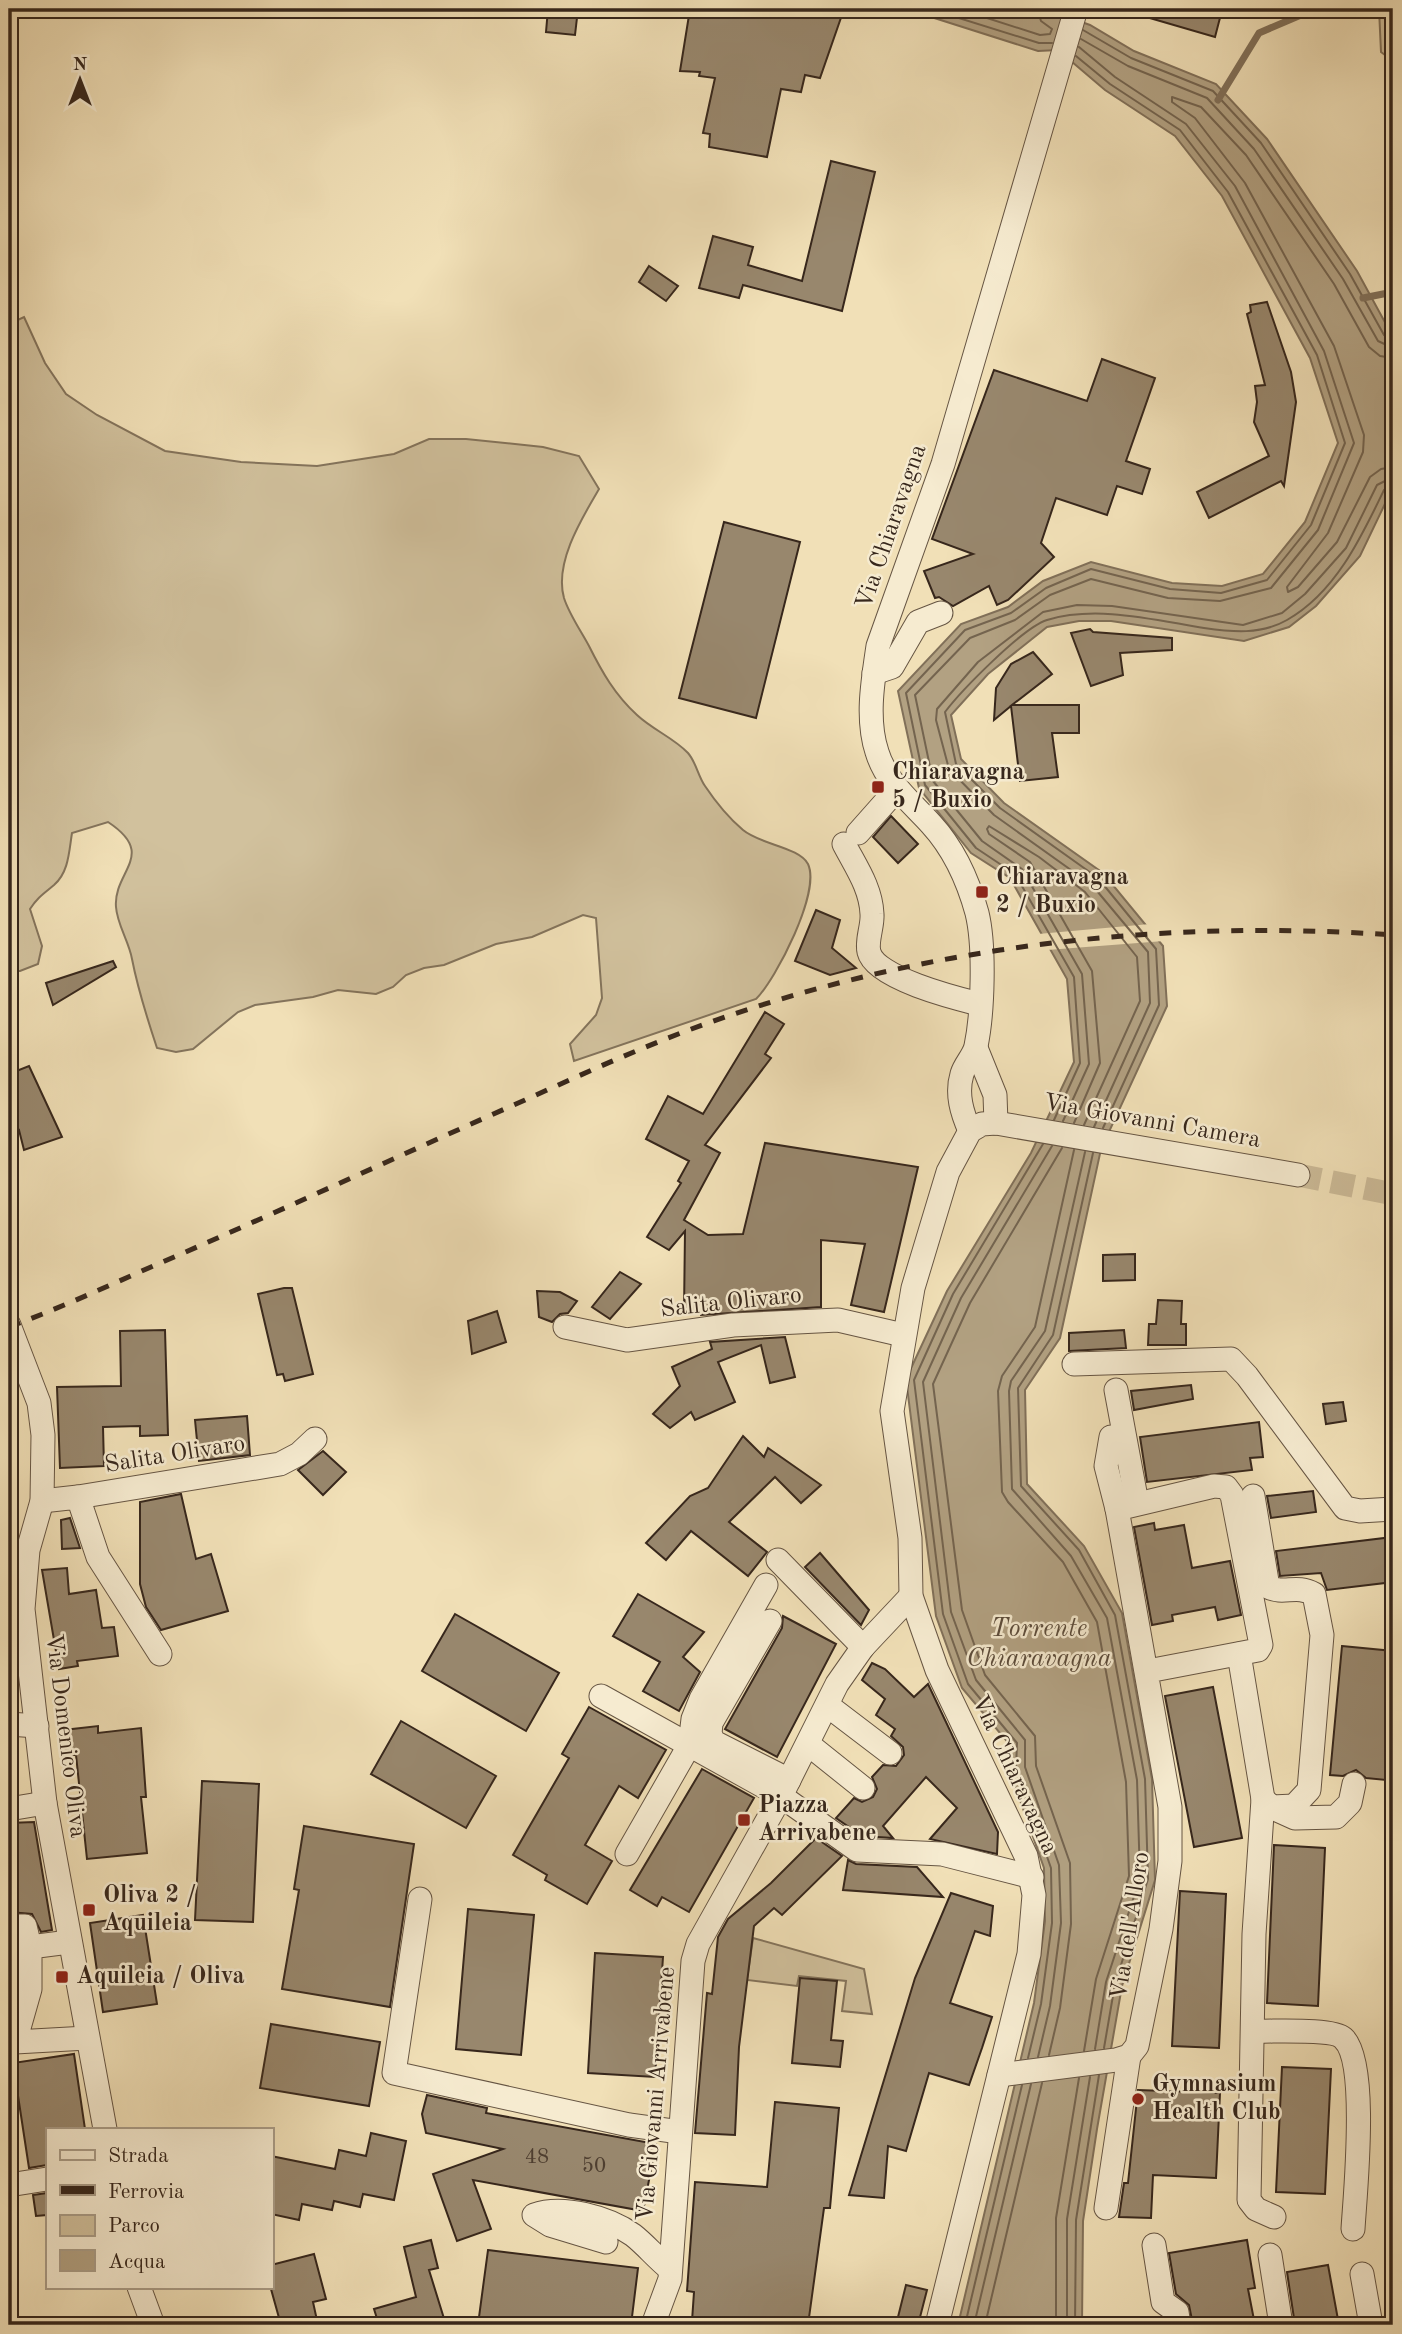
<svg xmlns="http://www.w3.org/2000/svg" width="1402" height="2334" font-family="'Old Standard TT',serif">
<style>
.green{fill:#d1c19d;stroke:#84745c;stroke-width:2}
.water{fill:#b2a182;stroke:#817059;stroke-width:2}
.pier{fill:#f1e0b7}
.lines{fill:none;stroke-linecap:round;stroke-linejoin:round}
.shore{stroke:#74644f;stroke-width:2}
.stream{stroke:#817059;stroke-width:7}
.building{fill:#98876d;stroke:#37271c;stroke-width:2}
.minor-tunnel{stroke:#ccbb98;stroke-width:23;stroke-dasharray:23 11;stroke-linecap:butt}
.minor-casing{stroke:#665543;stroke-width:25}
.minor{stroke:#f6ebd0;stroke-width:23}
.rail{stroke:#37271c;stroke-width:5;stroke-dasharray:12 12;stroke-linecap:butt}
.poi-dot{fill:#8f2418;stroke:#f6ebd0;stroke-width:2.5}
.labels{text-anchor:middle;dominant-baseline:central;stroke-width:5;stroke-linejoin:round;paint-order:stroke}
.number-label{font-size:21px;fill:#4f3f30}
.street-label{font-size:24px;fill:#37271c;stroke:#f6ebd0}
.poi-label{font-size:24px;font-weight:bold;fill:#37271c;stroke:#f6ebd0;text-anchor:start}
.water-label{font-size:26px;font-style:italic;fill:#5c4c3b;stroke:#f6ebd0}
</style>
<rect width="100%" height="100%" fill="#f1e0b7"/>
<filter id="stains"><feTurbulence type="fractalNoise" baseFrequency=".00286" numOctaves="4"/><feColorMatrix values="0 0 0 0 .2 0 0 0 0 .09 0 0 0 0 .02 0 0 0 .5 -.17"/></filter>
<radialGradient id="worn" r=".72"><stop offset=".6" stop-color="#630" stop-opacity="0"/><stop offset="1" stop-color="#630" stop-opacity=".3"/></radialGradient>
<!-- green -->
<g class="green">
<polygon points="1379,9 1393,9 1393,61 1381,52"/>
<path d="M24,317L45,363L66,394L97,415L165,451L241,462L317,466L394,454L429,439H466L543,447L579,456L599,489C582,518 554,563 564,598C569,614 581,631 589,646C602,672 615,695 637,715C653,730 674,738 688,753C696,762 698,776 705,786C715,801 730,819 743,830C761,845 799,847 808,864C821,892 776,979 756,999L574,1061L570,1044L596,1015L602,998L596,918L583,915L532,937L496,944L444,965L424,968L406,975L393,987L376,994L338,990L313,997L255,1005L238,1012L193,1049L176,1052L157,1048C147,1018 138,990 132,959C129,942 117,924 116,907C113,871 158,855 108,822L72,833C69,851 69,872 54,885C43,894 37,898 30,909L42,946L38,964L20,971H9V324Z"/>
<polygon points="753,1938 864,1969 872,2014 842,2011 846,1981 799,1976 797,1986 747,1980"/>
</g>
<!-- water -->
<polygon class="water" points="906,9 1045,9 1090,25 1134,51 1216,84 1267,139 1357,271 1393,337 1393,487 1360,556 1316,606 1289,627 1244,641 1111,621 1079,621 1047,627 988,674 951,715 961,759 1004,803 1103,873 1163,946 1167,1006 1101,1149 1060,1338 1025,1390 1027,1484 1084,1546 1122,1613 1152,1779 1155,1880 1122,1986 1097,2129 1083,2221 1082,2325 958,2325 1034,2003 1045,1921 1044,1868 1009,1769 1011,1746 962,1688 936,1616 906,1379 947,1291 1031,1153 1074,1062 1067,979 1010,878 971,853 919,788 898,691 961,624 1008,607 1043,581 1091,562 1172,583 1222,586 1263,574 1305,522 1338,443 1310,358 1222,196 1175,136 1105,90 1058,50 1038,51"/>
<!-- pier -->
<polygon class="pier" points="1150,924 1164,941 1047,950 1038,934"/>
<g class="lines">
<!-- shore -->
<g class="shore">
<polyline points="930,9 1039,43 1052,43"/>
<polyline points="959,9 1040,35 1050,34 1052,29 1041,21 1037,9"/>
<polyline points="1083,30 1131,58 1213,91 1261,143 1350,274 1384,335 1393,339"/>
<polyline points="1081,39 1128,66 1207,98 1254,149 1343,279 1378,341 1393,348"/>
<polyline points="1393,358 1380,356 1369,347 1334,284 1246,155 1201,107 1172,97 1172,102 1195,118 1245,183 1334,346 1364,435 1363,452 1328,533 1287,587 1288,592 1298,587 1337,542 1370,477 1381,469 1393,467"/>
<polyline points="1054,1120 1080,1063 1074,977 1015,874 976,848 925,785 906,693 965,630 1011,613 1046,588 1091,569 1170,589 1221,593 1267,580 1311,525 1345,443 1317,355 1228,192 1180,130 1110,84 1076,56"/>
<polyline points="1063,1121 1089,1064 1082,974 1022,869 982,841 933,781 915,695 970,638 1015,620 1050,595 1091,579 1168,598 1220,601 1271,588 1318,530 1354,443 1324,351 1235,186 1186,124 1115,77 1079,47"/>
<polyline points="1074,1123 1100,1063 1092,971 1030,862 989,834 987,829 989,826 1039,857 1085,892 1137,957 1140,1001 1084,1125"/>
<polyline points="1094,1127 1150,1003 1148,952 1092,885 994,815 949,769 936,720 937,709 978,662 1043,612 1077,605 1112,606 1243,625 1282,613 1305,594 1346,548 1377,485 1393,477"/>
<path d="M1103,1128L1159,1005L1156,949L1098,878L1000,808L956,764L945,712C961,691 1022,628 1047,620C1097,605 1154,620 1204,628C1232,632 1261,635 1287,620C1335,593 1361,538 1384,490L1393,486"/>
<polyline points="1074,1150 1035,1327 1002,1376 998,1391 1002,1492 1008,1502 1063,1562 1097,1622 1126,1782 1129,1876 1096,1979 1084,2051"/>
<polyline points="1085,1152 1045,1331 1011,1381 1009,1391 1012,1489 1071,1556 1107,1618 1137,1780 1140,1878 1106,1982 1095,2049"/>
<polyline points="1093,1153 1053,1335 1018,1388 1021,1486 1079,1550 1115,1615 1145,1779 1148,1879 1115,1984 1104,2048"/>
<polyline points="1049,2055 1060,2008 1071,1924 1070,1863 1036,1766 1035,1736 985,1675 962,1610 933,1384 970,1303 1062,1148"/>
<polyline points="1038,2057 1050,2006 1061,1923 1059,1865 1025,1767 1025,1740 976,1680 951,1612 923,1382 961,1298 1052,1146"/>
<polyline points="1028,2058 1041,2004 1052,1923 1051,1868 1016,1768 1017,1743 968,1684 943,1614 914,1380 953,1294 1043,1144"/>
<polyline points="965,2325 1022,2085"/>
<polyline points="974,2325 1031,2084"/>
<polyline points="985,2325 1042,2083"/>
<polyline points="1056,2325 1056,2218 1079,2078"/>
<polyline points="1067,2325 1067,2219 1090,2077"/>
<polyline points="1075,2325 1076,2220 1099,2075"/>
</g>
<!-- stream -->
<g class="stream">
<polyline points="1218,100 1259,33 1315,9"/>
<polyline points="1363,298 1393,292"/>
</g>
</g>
<!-- building -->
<g class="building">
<polygon points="548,9 578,9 575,35 546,32"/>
<polygon points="690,9 844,9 820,78 805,75 801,92 781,89 767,157 709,147 710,134 703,133 715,78 699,76 700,72 680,71"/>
<polygon points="1137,9 1205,9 1221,14 1215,37 1136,14"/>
<polygon points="831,161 875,172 842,311 743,285 739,298 699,288 713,236 753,247 748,265 802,281"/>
<polygon points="649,266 678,286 666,301 639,282"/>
<polygon points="1267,302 1291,372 1296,402 1284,486 1281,481 1209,518 1197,492 1269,456 1254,422 1257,402 1255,386 1265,385 1247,314 1251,312 1250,305"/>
<polygon points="1102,359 1155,378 1126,461 1150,469 1142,494 1117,486 1107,515 1056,498 1041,543 1054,557 1008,600 997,605 989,586 953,606 939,597 935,598 924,571 973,554 932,539 994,370 1087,401"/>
<polygon points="724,522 800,542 756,718 679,698"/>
<polygon points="1090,629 1093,632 1172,638 1172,650 1120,653 1123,675 1091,686 1071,633"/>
<polygon points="1033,652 1052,674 1012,705 1079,705 1079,733 1052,733 1058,777 1020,781 1011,706 994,720 996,688 1011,664"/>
<polygon points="891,816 918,844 898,863 873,837"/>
<polygon points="816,910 840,920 832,948 856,968 830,975 795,961"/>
<polygon points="113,961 116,967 53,1005 46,983"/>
<polygon points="765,1012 784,1024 765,1054 771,1058 705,1145 720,1153 684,1220 708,1235 743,1234 765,1143 918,1167 884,1312 851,1305 865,1244 821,1240 821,1307 701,1315 700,1312 684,1312 685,1231 669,1250 647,1237 681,1183 678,1181 689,1161 646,1139 668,1096 703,1114"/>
<polygon points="29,1066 62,1137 24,1150 19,1130 9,1136 9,1074"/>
<polygon points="1135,1254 1135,1280 1103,1281 1103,1255"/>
<polygon points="620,1272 641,1284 610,1319 592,1307"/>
<polygon points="284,1288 292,1288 313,1374 285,1381 283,1374 277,1375 258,1294"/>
<polygon points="537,1291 560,1292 577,1301 568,1313 560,1314 552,1322 539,1317"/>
<polygon points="1158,1300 1182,1301 1181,1324 1186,1324 1186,1345 1148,1345 1149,1324 1156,1324"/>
<polygon points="497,1311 506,1342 472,1354 468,1321"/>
<polygon points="165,1330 168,1435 140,1436 140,1426 103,1427 104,1466 60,1468 57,1387 121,1386 120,1331"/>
<polygon points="1124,1330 1126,1348 1069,1351 1069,1333"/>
<polygon points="785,1337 795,1377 770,1383 761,1345 718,1362 735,1402 695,1420 691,1412 670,1428 653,1414 680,1386 672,1367 712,1349 710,1342"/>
<polygon points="1191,1385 1193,1399 1134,1410 1131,1391"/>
<polygon points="1343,1402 1346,1421 1326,1424 1323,1404"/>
<polygon points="247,1416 250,1455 199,1461 195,1420"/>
<polygon points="1259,1422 1263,1457 1250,1458 1252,1470 1147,1482 1140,1437"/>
<polygon points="743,1436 764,1457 768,1448 821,1485 801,1503 775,1477 729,1522 767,1552 748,1576 691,1531 666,1560 646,1543 690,1496 708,1488"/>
<polygon points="323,1451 346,1472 323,1495 298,1470"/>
<polygon points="1313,1491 1316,1512 1271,1518 1267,1496"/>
<polygon points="181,1494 196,1559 211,1554 228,1611 161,1630 146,1607 140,1584 140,1502"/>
<polygon points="70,1518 80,1548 62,1549 61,1520"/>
<polygon points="1154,1523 1155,1530 1184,1525 1192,1568 1230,1561 1241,1615 1218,1620 1215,1607 1172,1615 1173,1621 1152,1625 1134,1527"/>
<polygon points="1393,1537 1393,1582 1327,1590 1321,1573 1280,1576 1276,1551"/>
<polygon points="820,1553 869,1610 861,1625 805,1567"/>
<polygon points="67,1568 69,1594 96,1590 102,1628 114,1627 118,1656 77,1661 78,1666 59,1669 42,1570"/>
<polygon points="638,1594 704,1632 683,1657 700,1672 679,1711 643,1691 660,1662 613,1636"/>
<polygon points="455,1614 559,1673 526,1731 422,1671"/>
<polygon points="783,1616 836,1644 777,1757 725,1729 782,1628"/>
<polygon points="1342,1646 1393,1651 1393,1699 1386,1780 1366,1778 1356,1770 1343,1776 1330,1775"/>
<polygon points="872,1663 885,1669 914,1697 928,1684 998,1832 997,1854 930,1839 957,1808 926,1777 883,1826 893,1838 862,1836 836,1818 854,1798 862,1802 873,1797 877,1789 872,1777 883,1765 896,1766 904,1755 903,1747 891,1736 895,1729 876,1715 885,1699 862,1680"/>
<polygon points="1213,1687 1242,1838 1194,1847 1165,1696"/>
<polygon points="589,1707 666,1750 638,1798 619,1786 585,1845 612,1861 587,1904 545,1880 547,1875 513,1855 569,1758 562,1754"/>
<polygon points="401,1721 496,1776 466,1828 371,1774"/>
<polygon points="98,1726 98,1733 141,1728 146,1797 141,1797 147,1853 87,1859 76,1755 66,1755 64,1730"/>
<polygon points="702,1769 754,1798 689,1912 662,1897 657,1906 630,1890"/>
<polygon points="202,1781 259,1784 253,1922 195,1920"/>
<polygon points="34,1822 52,1930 41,1932 32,1914 9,1912 9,1823"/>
<polygon points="304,1826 414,1844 390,2007 282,1989 299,1890 294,1889"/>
<polygon points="816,1838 842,1856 782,1915 774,1908 754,1926 739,2047 735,2135 695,2133 707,1993 712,1994 718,1937 728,1919 771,1883"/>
<polygon points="1274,1845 1325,1848 1318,2006 1267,2003"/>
<polygon points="848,1860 856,1864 917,1867 943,1897 843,1890"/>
<polygon points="1180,1891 1226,1894 1219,2048 1172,2046"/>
<polygon points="951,1893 993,1906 990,1936 975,1931 950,2003 992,2017 982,2048 969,2085 929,2073 906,2151 888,2146 884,2198 849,2195 915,1978"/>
<polygon points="468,1909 534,1915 521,2055 456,2049"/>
<polygon points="143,1915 157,2004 103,2012 90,1923"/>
<polygon points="595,1953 663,1957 655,2077 588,2073"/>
<polygon points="800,1978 837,1981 831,2040 843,2041 840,2067 792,2063"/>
<polygon points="271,2024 380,2042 369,2106 260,2088"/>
<polygon points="74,2054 85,2129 47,2129 47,2165 29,2168 13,2063"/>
<polygon points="1282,2067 1331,2069 1325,2194 1276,2192"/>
<polygon points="1138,2090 1220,2093 1216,2178 1153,2175 1151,2218 1119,2217 1124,2183 1128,2183"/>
<polygon points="427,2095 487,2108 486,2113 656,2144 643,2211 473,2180 491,2229 457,2241 433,2174 503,2149 426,2133 422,2114"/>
<polygon points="775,2102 839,2108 830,2208 824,2208 808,2325 744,2319 744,2325 692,2321 694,2292 687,2291 695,2182 767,2187"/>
<polygon points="371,2133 406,2141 394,2200 363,2194 360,2207 334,2201 332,2210 302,2204 299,2220 271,2214 271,2156 335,2169 339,2150 366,2156"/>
<polygon points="47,2193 47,2215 36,2216 33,2195"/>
<polygon points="431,2240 438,2268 429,2270 446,2325 379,2325 374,2309 416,2297 404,2247"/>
<polygon points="1247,2240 1255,2288 1248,2289 1255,2325 1193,2325 1189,2305 1176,2294 1169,2253"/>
<polygon points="488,2250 638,2268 631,2325 559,2325 479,2317"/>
<polygon points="314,2254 326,2299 313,2302 318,2325 281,2325 271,2289 271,2265"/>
<polygon points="1328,2265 1339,2325 1295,2325 1287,2272"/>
<polygon points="906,2285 927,2290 918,2325 896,2325"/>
</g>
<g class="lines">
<!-- minor-tunnel -->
<polyline class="minor-tunnel" points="1298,1175 1393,1194"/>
<defs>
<g id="minor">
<polyline points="874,673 892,667 918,622 941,613"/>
<polyline points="858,833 897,789"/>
<path d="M844,844C856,867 871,888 872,914C873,926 866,941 869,952C875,978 955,998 979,1004"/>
<polyline points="976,1048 995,1095 996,1123"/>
<path d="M970,1131C962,1113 956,1094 962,1074C965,1064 974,1056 976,1046C983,1012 985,946 977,913C968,880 954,849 931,824C910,801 886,782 877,752C866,719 873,680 878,646L943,464L1076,9"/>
<polyline points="9,1325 39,1403 43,1435 42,1501 28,1550 23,1609 45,1803 105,2129"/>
<polyline points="565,1327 627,1340 733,1325 838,1320 903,1335"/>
<polyline points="1074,1364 1231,1359 1247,1376 1345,1508 1360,1511 1393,1509"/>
<polyline points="1116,1390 1137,1503"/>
<polyline points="1111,1437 1106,1466 1117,1509"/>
<path d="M1253,1496L1268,1587C1284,1595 1296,1584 1314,1594L1322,1635L1309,1790L1294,1806L1272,1807L1263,1799"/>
<polyline points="78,1497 280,1464 299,1454 315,1439"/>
<polyline points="42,1501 78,1497 98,1557 160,1654"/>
<polyline points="778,1560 863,1647"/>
<polyline points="770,1621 711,1723 710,1734 714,1742 789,1780"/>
<polyline points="1239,1654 1263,1799 1254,1934 1249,2200 1256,2209 1274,2217"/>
<polyline points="601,1696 781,1796 857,1850 942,1854 1032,1877"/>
<polyline points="827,1705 890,1753"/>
<polyline points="9,1724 37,1726"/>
<polyline points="808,1744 863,1788"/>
<polyline points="9,1809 45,1803"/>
<polyline points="1275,1809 1295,1818 1336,1817 1350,1803 1354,1784"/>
<polyline points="627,1854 690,1744 693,1719 701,1699 766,1585"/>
<polyline points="420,1899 394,2073 629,2125 680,2132"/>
<polyline points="9,1926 25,1926 30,1947"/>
<polyline points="69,1942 30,1947 30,1989 15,2042 87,2038"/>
<path d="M1253,2031C1270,2032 1332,2028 1343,2038C1369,2061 1355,2194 1353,2229"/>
<polyline points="999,2075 1116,2060 1129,2056 1137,2046 1161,1929 1170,1861 1170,1807 1117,1509 1214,1486 1226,1487 1232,1495 1261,1645 1258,1650 1148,1671"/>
<polyline points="9,2185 47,2179"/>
<polyline points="1106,2208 1129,2056"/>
<path d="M606,2242L550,2225L534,2215C563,2205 608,2217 633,2235C646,2245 657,2259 670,2269"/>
<polyline points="1154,2245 1163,2302 1177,2312 1179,2325"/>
<polyline points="1270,2255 1281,2325"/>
<polyline points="1362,2274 1371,2325"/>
<polyline points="139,2287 153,2325"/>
<polyline points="653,2325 670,2279 693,1961 698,1944 781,1796 837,1684 863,1647 911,1596"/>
<polyline points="937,2325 1029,1954 1034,1895 1026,1856 937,1670 911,1596 910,1538 892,1411 913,1288 948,1172 970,1131 982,1124 996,1123 1298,1175"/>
</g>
</defs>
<!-- minor casing -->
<use href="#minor" class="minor-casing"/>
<!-- minor -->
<use href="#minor" class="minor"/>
<!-- rail -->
<path class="rail" d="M9,1327C55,1310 99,1290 144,1270C272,1215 398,1156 525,1100C585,1073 646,1045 708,1023C927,945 1162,919 1393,935"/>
</g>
<!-- markers -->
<g class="poi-dot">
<rect x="871" y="780" width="14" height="14" rx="3.5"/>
<rect x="975" y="885" width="14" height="14" rx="3.5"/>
<rect x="737" y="1813" width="14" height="14" rx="3.5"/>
<rect x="82" y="1903" width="14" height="14" rx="3.5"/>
<rect x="55" y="1970" width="14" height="14" rx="3.5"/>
<circle cx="1138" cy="2099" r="7"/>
</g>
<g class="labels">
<!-- number labels -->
<g class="number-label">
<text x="537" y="2157">48</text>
<text x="594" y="2166">50</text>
</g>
<!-- street labels -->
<g class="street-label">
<text transform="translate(892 527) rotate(-71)">Via Chiaravagna</text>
<text transform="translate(1152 1122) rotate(10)">Via Giovanni Camera</text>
<text transform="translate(731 1303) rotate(-6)">Salita Olivaro</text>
<text transform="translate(175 1455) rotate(-9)">Salita Olivaro</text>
<text transform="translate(65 1736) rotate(83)">Via Domenico Oliva</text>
<text transform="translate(1014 1775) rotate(65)">Via Chiaravagna</text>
<text transform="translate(1131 1926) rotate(-81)">Via dell'Alloro</text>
<text transform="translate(657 2094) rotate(-85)">Via Giovanni Arrivabene</text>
</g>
<!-- poi labels -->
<g class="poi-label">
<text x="892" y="773">Chiaravagna<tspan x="892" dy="28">5 / Buxio</tspan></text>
<text x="996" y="878">Chiaravagna<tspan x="996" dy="28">2 / Buxio</tspan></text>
<text x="758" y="1806">Piazza<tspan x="758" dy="28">Arrivabene</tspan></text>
<text x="103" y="1896">Oliva 2 /<tspan x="103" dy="28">Aquileia</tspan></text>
<text x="76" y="1977">Aquileia / Oliva</text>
<text x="1152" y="2085">Gymnasium<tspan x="1152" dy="28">Health Club</tspan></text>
</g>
<!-- water labels -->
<g class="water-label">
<text x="1039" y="1629">Torrente<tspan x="1039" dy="30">Chiaravagna</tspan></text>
</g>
</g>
<!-- margin -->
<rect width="1402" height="2334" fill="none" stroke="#f1e0b7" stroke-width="35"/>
<rect x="10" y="10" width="1381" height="2313" fill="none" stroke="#37271c" stroke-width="3.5"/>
<rect x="18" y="18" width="1367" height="2299" fill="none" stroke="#37271c" stroke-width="2"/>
<!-- legend -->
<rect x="46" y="2128" width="228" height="161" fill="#f6ebd0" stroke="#aa9d88" stroke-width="2"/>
<rect x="60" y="2150" width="35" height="10" fill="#f6ebd0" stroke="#aa9d88" stroke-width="2"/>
<text x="108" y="2162" font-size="21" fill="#37271c">Strada</text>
<rect x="60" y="2185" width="35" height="10" fill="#37271c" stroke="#aa9d88" stroke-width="2"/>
<text x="108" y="2198" font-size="21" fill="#37271c">Ferrovia</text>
<rect x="60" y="2215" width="35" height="21" fill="#d1c19d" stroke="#aa9d88" stroke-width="2"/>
<text x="108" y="2232" font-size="21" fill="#37271c">Parco</text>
<rect x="60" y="2250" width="35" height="21" fill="#b2a182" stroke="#aa9d88" stroke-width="2"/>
<text x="108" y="2268" font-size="21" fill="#37271c">Acqua</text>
<!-- north arrow -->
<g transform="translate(80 80)" stroke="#f6ebd0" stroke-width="5" paint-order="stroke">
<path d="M0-5L12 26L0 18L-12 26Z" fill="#37271c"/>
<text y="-10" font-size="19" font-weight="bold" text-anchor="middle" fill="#37271c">N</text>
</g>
<rect width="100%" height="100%" filter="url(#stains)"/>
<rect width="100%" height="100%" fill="url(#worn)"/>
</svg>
